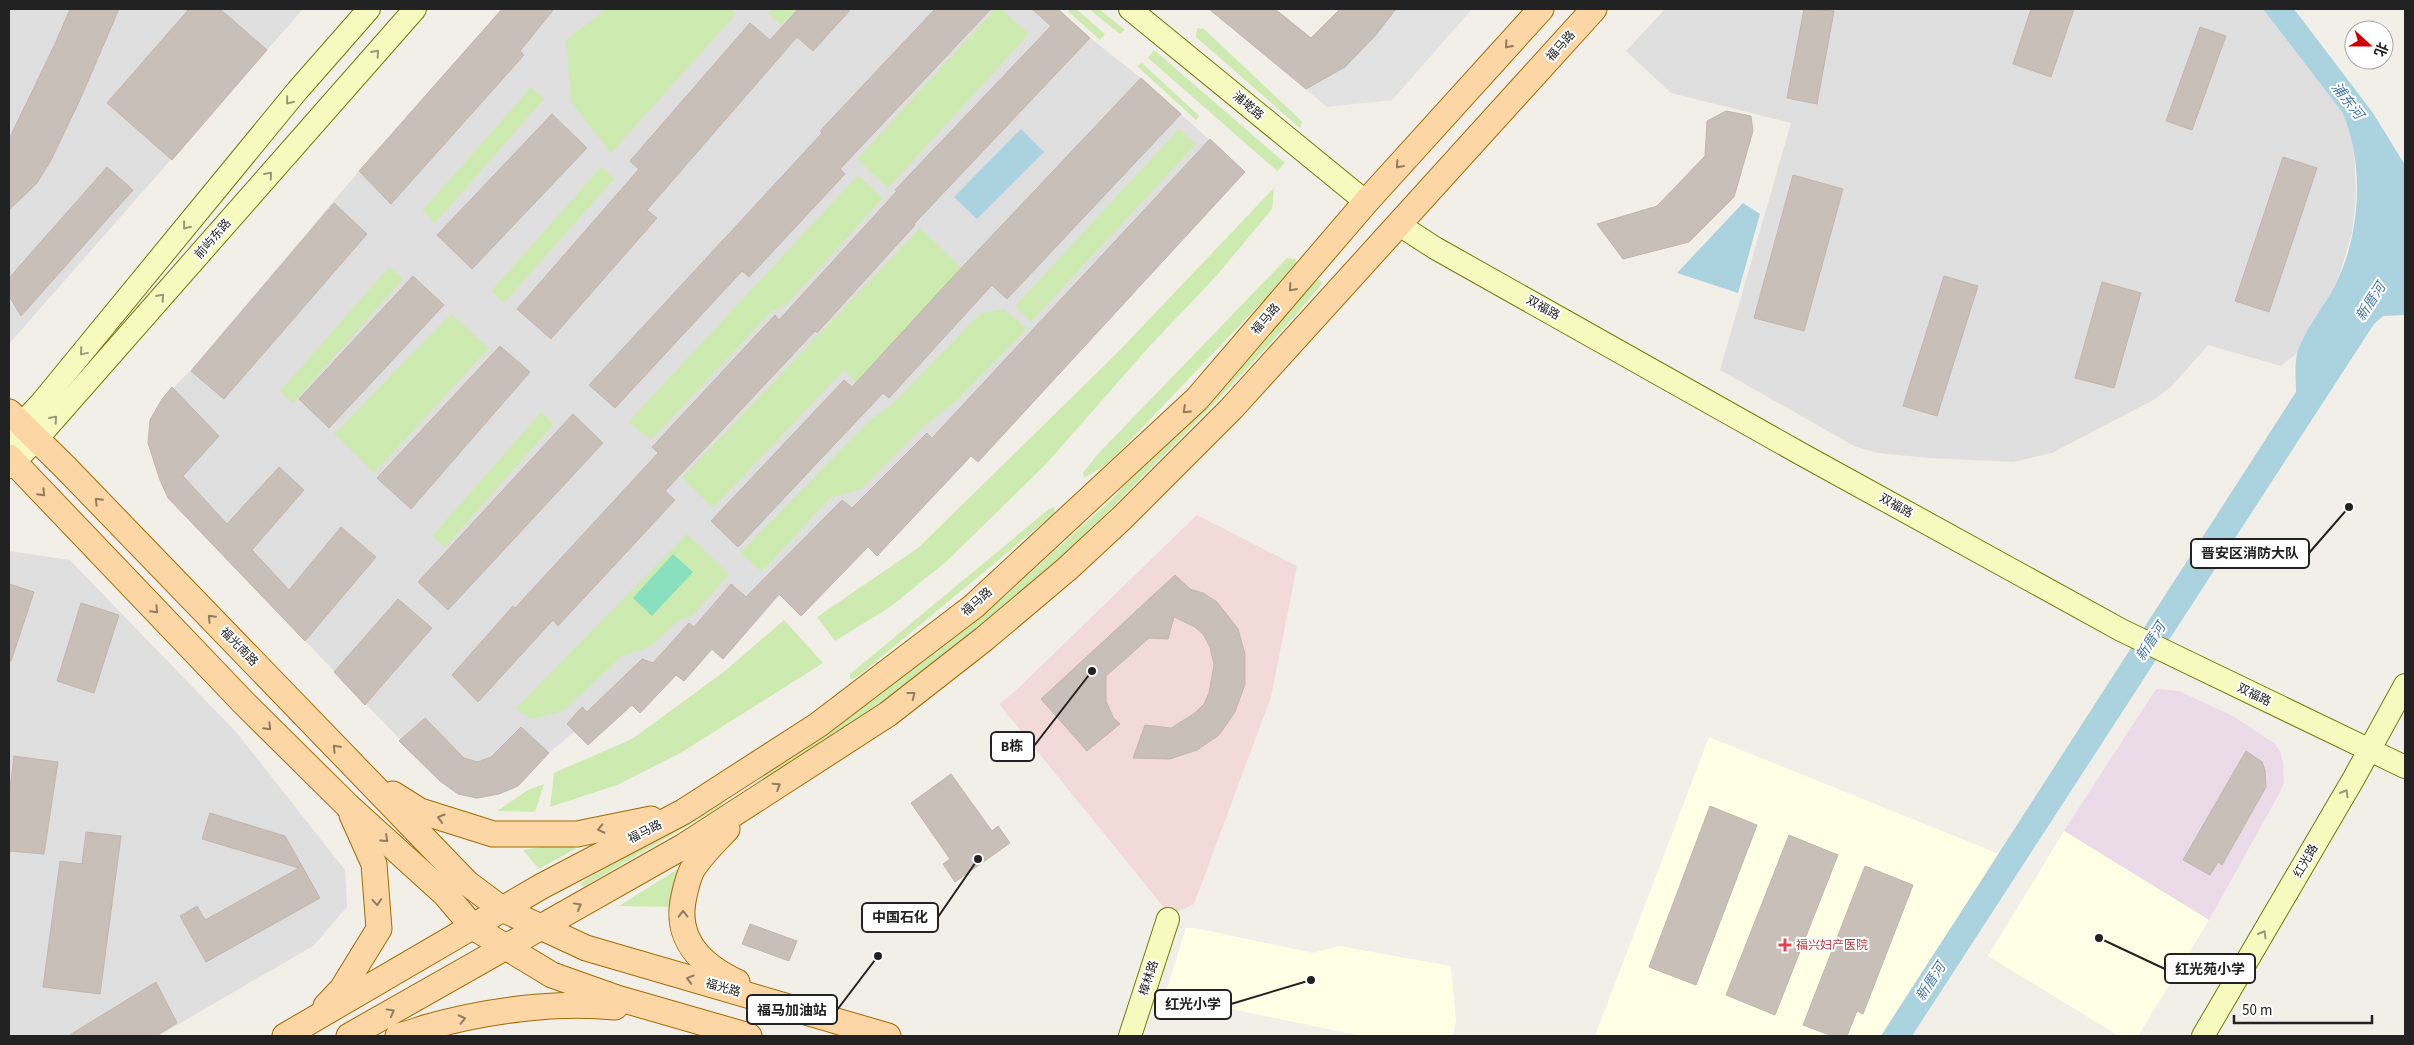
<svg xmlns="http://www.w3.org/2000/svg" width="2414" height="1045" font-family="'Source Sans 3','Noto Sans SC',sans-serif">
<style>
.residential{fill:#e0dfdf}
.commercial{fill:#f2dad9}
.industrial{fill:#ebdbe8}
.education{fill:#ffffe5}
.grass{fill:#cdebb0}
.pitch{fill:#88e0be}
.parking{fill:#e2e2e2}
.water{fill:#aad3df}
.building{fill:#c7bfb8;stroke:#c4b6ab}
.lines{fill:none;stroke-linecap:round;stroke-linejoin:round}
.secondary-casing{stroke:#707d05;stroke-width:24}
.primary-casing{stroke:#a06b00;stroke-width:27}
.secondary{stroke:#f7fabf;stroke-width:22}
.primary{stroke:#fcd6a4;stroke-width:25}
.oneway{stroke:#8f7c63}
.oneway2{stroke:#979978}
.health-dot{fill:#e0444e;stroke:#fff;stroke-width:2}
.labels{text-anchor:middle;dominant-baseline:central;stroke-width:4;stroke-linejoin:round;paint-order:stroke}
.street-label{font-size:12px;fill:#222;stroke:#fff}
.health-label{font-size:12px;fill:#be3a42;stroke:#fff;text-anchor:start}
.water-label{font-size:14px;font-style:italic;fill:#4a7aab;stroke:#fff}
.leader{fill:none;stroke:#222;stroke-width:2}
.callout-dot{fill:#222;stroke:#fff;stroke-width:2}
.callout{fill:#fff;stroke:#222;stroke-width:2}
.callout-label{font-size:14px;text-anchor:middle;font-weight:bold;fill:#222}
</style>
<rect width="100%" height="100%" fill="#f2efe9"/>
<!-- residential -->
<g class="residential">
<polygon points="9,9 303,9 9,344"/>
<polygon points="502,9 1058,9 1090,38 1141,78 1245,172 978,462 971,456 877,556 868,547 801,616 780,595 723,659 712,650 684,681 676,676 640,713 631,705 588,745 574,732 549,753 518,786 499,794 477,799 458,794 440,781 168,498 160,480 148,443 150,420 162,399 191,370 359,171"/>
<polygon points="1665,9 2263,9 2342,112 2349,129 2354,144 2356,196 2352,233 2339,277 2298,352 2281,366 2208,345 2172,386 2155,399 2052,453 2013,462 1928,458 1879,453 1856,447 1720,370 1791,123 1671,93 1626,51"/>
<polygon points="9,551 70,560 236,732 345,870 347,907 313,946 158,1036 9,1036"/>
</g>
<!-- commercial -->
<polygon class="commercial" points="1197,515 1297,566 1271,697 1194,904 1170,915 999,704 1012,694"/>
<!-- industrial -->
<polygon class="industrial" points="2156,689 2179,691 2233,716 2274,743 2280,751 2283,762 2284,782 2280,792 2209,920 2064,831"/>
<!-- education -->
<g class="education">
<polygon points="1709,737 1999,854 1880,1036 1595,1036"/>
<polygon points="2064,831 2209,920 2138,1036 2119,1036 1988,956"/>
<polygon points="1186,928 1196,928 1313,953 1339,946 1451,966 1456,1020 1453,1036 1361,1036 1165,995"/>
</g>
<!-- grass -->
<g class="grass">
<polygon points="606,9 731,9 736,14 611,153 571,102 566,40"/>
<polygon points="772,9 796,9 781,25 768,14"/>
<polygon points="995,9 1001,9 1029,34 888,188 857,159"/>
<polygon points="1070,9 1076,9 1105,34 1100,40 1068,11"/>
<polygon points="1089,9 1099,9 1125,30 1120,34"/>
<polygon points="1197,28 1204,29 1293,113 1302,122 1300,128 1196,37"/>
<polygon points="1154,50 1285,163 1277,171 1148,58"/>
<polygon points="1142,63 1199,116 1196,120 1137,66"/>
<polygon points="531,87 544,99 435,223 422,211"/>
<polygon points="1179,129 1196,144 1031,322 1015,306"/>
<polygon points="601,167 614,179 504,303 491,291"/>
<polygon points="858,175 883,198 786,305 771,312 651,440 628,422"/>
<polygon points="1274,188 1272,209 1218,274 1148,348 1047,463 947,561 890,607 835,641 817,617 918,548 1118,352"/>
<polygon points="920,228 963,269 856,382 844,370 713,508 682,478"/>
<polygon points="1287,258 1295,259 1297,264 1284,279 1118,453 1107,464 1084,478 1083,473 1096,456"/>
<polygon points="389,267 403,279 293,403 280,391"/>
<path d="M1314,279L1320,280L1322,284C1268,348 1210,409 1151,468C1103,516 1055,566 1003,610C927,674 843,731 757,782L791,753L843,718L986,613L1110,501Z"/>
<polygon points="1004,309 1027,329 955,402 923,427 861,489 830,498 762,572 740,553 870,420 889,407 981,313"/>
<polygon points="451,314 489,348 374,473 334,434"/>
<polygon points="541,412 554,424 445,547 432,536"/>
<polygon points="1054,507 1055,513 856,678 850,679 850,674 1049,509"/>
<polygon points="687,534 729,574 692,616 679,620 651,646 622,656 563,711 531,719 516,708"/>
<polygon points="784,620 823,663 682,752 617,785 550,807 554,773 632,739 725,671"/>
<polygon points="544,784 535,812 497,811 528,790"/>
<polygon points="722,801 723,805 583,887 580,883"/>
<polygon points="567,843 573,845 575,849 539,869 523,850"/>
<polygon points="692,860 675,907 619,906"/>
</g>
<!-- pitch -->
<polygon class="pitch" points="673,554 693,572 652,616 633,598"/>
<!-- parking -->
<polygon class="parking" points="1395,9 1472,9 1392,100 1327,107 1306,89 1345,67 1375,36"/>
<!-- water -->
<g class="water">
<path d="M2263,9H2294L2373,113L2405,165V315L2383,316L2374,324L1912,1036H1881L2296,392C2296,380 2294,362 2298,350C2308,324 2328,302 2339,277C2361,228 2364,160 2342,112Z"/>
<polygon points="1021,129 1044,152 977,219 954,197"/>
<polygon points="1743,203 1760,214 1738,293 1677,273"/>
</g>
<!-- building -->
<g class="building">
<polygon points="70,9 119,9 79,102 50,162 37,183 9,210 9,139 55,44"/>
<polygon points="189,9 220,9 267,50 172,160 107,103"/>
<polygon points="502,9 554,9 520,51 524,55 391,204 359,171"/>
<polygon points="798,9 851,9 813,51 797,37 647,210 657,218 551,339 517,309 639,169 630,161 750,23 770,40"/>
<polygon points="935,9 991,9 840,169 845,174 749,277 742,271 615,408 589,385 822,133 820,131"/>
<polygon points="1032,9 1058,9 1090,38 914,224 915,225 817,333 815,331 665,491 675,500 558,626 553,620 478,702 452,675 513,606 515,608 658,453 652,447 775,315 779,320 897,191 895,190 1051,26"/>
<polygon points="1209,9 1275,9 1311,38 1340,9 1396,9 1375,36 1345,67 1306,89"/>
<polygon points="1804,9 1834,11 1817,104 1787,98"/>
<polygon points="2031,9 2074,9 2051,77 2013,64"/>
<polygon points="2200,27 2226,36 2192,130 2166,121"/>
<polygon points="1141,78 1181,114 1007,299 992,285 889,398 883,393 738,547 711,521 844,380 852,387 950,280"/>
<polygon points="1726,111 1751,116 1753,131 1734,197 1689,242 1623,259 1597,224 1657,206 1705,156 1707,121"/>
<polygon points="552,114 587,148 472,269 437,235"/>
<polygon points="1210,139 1245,172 978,462 971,456 877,556 868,547 801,616 779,594 723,659 712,649 684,681 676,675 640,713 632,705 588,745 567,724 582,707 587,712 642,659 653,663 689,623 694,627 731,584 746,597 842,500 852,508 927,433 932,438"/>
<polygon points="2283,157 2317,168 2269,312 2235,301"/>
<polygon points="107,167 133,190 21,316 9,296 9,278"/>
<polygon points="1793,175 1843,189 1804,331 1754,318"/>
<polygon points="334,203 367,234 224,399 191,371"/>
<polygon points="413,276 444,305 329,428 299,399"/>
<polygon points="1944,276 1978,286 1937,416 1903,406"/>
<polygon points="2102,282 2141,293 2114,388 2075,378"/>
<polygon points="500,346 530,372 411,509 377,478"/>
<polygon points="172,387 219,436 183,476 227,524 279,467 304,490 252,550 289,590 341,527 376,557 305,641 168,498 160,480 148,443 150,420 162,399"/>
<polygon points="573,414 603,443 448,610 418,582"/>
<polygon points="1175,575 1190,589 1203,593 1217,602 1238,629 1245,654 1245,684 1235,712 1219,735 1197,750 1170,759 1133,758 1145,725 1171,728 1195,713 1204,704 1209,693 1214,665 1210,647 1203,634 1195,627 1174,617 1168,639 1149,638 1106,676 1106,701 1113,717 1120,724 1087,751 1041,699"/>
<polygon points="9,584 34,592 11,661 9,661"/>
<polygon points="398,599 432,628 365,705 334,672"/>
<polygon points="81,603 119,615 94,693 57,681"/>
<polygon points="425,718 464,758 478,762 491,757 521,727 549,753 518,786 499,794 477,798 458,794 440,781 399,741"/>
<polygon points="2246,751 2262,762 2265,770 2266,787 2222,865 2218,862 2210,875 2183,860"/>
<polygon points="14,756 58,762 44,854 9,851 9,797"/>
<polygon points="951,774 992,831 998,826 1010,843 955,882 943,864 950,859 911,803"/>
<polygon points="1710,806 1757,825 1696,985 1649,967"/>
<polygon points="210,813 285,836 320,898 206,962 180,916 197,906 205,920 299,868 202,839"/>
<polygon points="86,832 121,836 100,994 43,987 60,861 82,864"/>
<polygon points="1789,835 1838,855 1775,1015 1726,995"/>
<polygon points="1865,866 1913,885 1863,1014 1857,1011 1847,1036 1832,1036 1803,1025"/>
<polygon points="750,924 797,941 789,961 742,944"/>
<polygon points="156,982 177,1023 156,1036 68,1036"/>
</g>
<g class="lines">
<defs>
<g id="secondary">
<polyline points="1130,9 1366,202"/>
<polyline points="1398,224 1435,248 1803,455 2121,630 2405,767"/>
<polyline points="9,437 41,403 297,91 369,9"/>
<polyline points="9,467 36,440 415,9"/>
<polyline points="1130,1036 1168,919"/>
<polyline points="2203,1036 2354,778 2405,685"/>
</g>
<g id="primary">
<polyline points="9,412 65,467 467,883 502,909 586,948 888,1036"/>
<polyline points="9,457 244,703 348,806 445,894 473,927 552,975 617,998 749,1036"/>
<polyline points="393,794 420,811 493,834 577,834 651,819"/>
<path d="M727,829C715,842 701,855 692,870C688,878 686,887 684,896C674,939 701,965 737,982"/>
<polyline points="326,1006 342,989 379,929 374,864 352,815"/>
<polyline points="285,1036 542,886 683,812 818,725 974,606 1197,399 1366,202 1541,9"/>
<polyline points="349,1036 684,846 888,714 984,639 1067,569 1123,517 1232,408 1594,9"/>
<path d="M398,1036C408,1034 418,1030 428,1027C485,1011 556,1001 615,1007"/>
</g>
</defs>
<!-- secondary casing -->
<use href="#secondary" class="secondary-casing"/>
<!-- primary casing -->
<use href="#primary" class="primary-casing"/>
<!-- secondary -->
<use href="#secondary" class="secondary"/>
<!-- primary -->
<use href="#primary" class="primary"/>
</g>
<!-- one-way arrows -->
<defs><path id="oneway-chevron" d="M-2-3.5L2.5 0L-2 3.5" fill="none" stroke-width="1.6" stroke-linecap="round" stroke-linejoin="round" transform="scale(1.25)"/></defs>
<g class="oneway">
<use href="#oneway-chevron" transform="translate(1508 45) rotate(132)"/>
<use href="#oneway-chevron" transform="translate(1399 165) rotate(132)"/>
<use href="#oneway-chevron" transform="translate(1292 288) rotate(131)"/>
<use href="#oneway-chevron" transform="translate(1186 410) rotate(137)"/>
<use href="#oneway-chevron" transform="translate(42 493) rotate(46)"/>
<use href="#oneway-chevron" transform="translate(98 501) rotate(-134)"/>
<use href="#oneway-chevron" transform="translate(155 610) rotate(46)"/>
<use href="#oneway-chevron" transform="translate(211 618) rotate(-134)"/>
<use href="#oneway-chevron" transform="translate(912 695) rotate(-38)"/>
<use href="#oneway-chevron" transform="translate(268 727) rotate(45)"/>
<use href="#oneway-chevron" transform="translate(336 748) rotate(-134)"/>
<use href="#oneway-chevron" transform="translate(777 786) rotate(-33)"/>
<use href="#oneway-chevron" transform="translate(441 818) rotate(-163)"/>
<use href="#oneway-chevron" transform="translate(601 829) rotate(168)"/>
<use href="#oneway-chevron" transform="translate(385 839) rotate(42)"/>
<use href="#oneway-chevron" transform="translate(377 902) rotate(86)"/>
<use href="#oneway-chevron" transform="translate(578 906) rotate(-29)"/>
<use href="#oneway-chevron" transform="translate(683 914) rotate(-91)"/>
<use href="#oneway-chevron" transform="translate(690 979) rotate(-164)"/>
<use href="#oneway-chevron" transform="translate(391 1012) rotate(-29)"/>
<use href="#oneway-chevron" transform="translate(462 1019) rotate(-12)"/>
</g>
<g class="oneway2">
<use href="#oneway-chevron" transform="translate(376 53) rotate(-49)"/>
<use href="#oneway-chevron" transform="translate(289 101) rotate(129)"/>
<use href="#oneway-chevron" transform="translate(269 175) rotate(-49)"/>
<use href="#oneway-chevron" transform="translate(186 226) rotate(129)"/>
<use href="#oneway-chevron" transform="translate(161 297) rotate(-49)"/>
<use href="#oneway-chevron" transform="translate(83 352) rotate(130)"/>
<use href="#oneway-chevron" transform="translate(54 419) rotate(-49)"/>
<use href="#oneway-chevron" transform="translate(2345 793) rotate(-60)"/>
<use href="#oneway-chevron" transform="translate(2263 934) rotate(-60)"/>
</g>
<!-- markers -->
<path class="health-dot" d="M1782.5 937.5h5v5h5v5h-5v5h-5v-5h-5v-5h5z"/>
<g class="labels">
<!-- street labels -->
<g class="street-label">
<text transform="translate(1561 46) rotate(-48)">福马路</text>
<text transform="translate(1248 106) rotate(40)">浦墘路</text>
<text transform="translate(213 239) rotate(-49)">前屿东路</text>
<text transform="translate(1543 308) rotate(29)">双福路</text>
<text transform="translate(1266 319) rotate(-49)">福马路</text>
<text transform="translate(1896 506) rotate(29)">双福路</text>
<text transform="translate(977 602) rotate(-41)">福马路</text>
<text transform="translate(239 647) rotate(46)">福光南路</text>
<text transform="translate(2254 695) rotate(26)">双福路</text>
<text transform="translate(645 832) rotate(-27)">福马路</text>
<text transform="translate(2306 861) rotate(-60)">红光路</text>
<text transform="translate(1149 978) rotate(-72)">樟林路</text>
<text transform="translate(723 988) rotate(16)">福光路</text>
</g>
<!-- health labels -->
<g class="health-label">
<text x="1796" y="945">福兴妇产医院</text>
</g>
<!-- water labels -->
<g class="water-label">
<text transform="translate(2347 101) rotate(52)">浦东河</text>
<text transform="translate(2371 302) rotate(-57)">新厝河</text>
<text transform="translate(2151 642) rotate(-57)">新厝河</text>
<text transform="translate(1931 982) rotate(-57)">新厝河</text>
</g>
</g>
<!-- callouts -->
<path class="leader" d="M2349 507L2309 553M1092 671L1034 746M978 859L938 917M2099 938L2165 969M1311 980L1231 1004M878 956L837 1010"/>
<g class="callout-dot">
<circle cx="2349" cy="507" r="5"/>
<circle cx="1092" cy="671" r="5"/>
<circle cx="978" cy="859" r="5"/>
<circle cx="2099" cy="938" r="5"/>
<circle cx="1311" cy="980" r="5"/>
<circle cx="878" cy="956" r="5"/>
</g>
<g class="callout">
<rect x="2191" y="539" width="118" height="29" rx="5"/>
<rect x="991" y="732" width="43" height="29" rx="5"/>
<rect x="862" y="903" width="76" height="29" rx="5"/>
<rect x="2165" y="954" width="90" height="29" rx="5"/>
<rect x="1155" y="990" width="76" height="29" rx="5"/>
<rect x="747" y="995" width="90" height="29" rx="5"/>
</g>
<g class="callout-label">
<text x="2250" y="558">晋安区消防大队</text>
<text x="1012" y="751">B栋</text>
<text x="900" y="922">中国石化</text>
<text x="2210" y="974">红光苑小学</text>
<text x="1193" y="1009">红光小学</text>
<text x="792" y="1015">福马加油站</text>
</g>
<!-- border -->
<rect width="2414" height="1045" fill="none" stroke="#222222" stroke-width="20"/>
<!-- north arrow -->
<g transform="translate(2369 45) rotate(111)"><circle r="24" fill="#ffffff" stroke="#a7a7a7"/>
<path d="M0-4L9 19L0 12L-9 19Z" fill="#d40000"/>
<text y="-8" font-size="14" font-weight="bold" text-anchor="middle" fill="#222222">北</text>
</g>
<!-- scale -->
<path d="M2234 1015v8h138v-8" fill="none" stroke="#222222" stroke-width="2.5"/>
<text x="2242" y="1015" font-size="15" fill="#222222" stroke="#ffffff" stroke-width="4" paint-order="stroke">50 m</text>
</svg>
